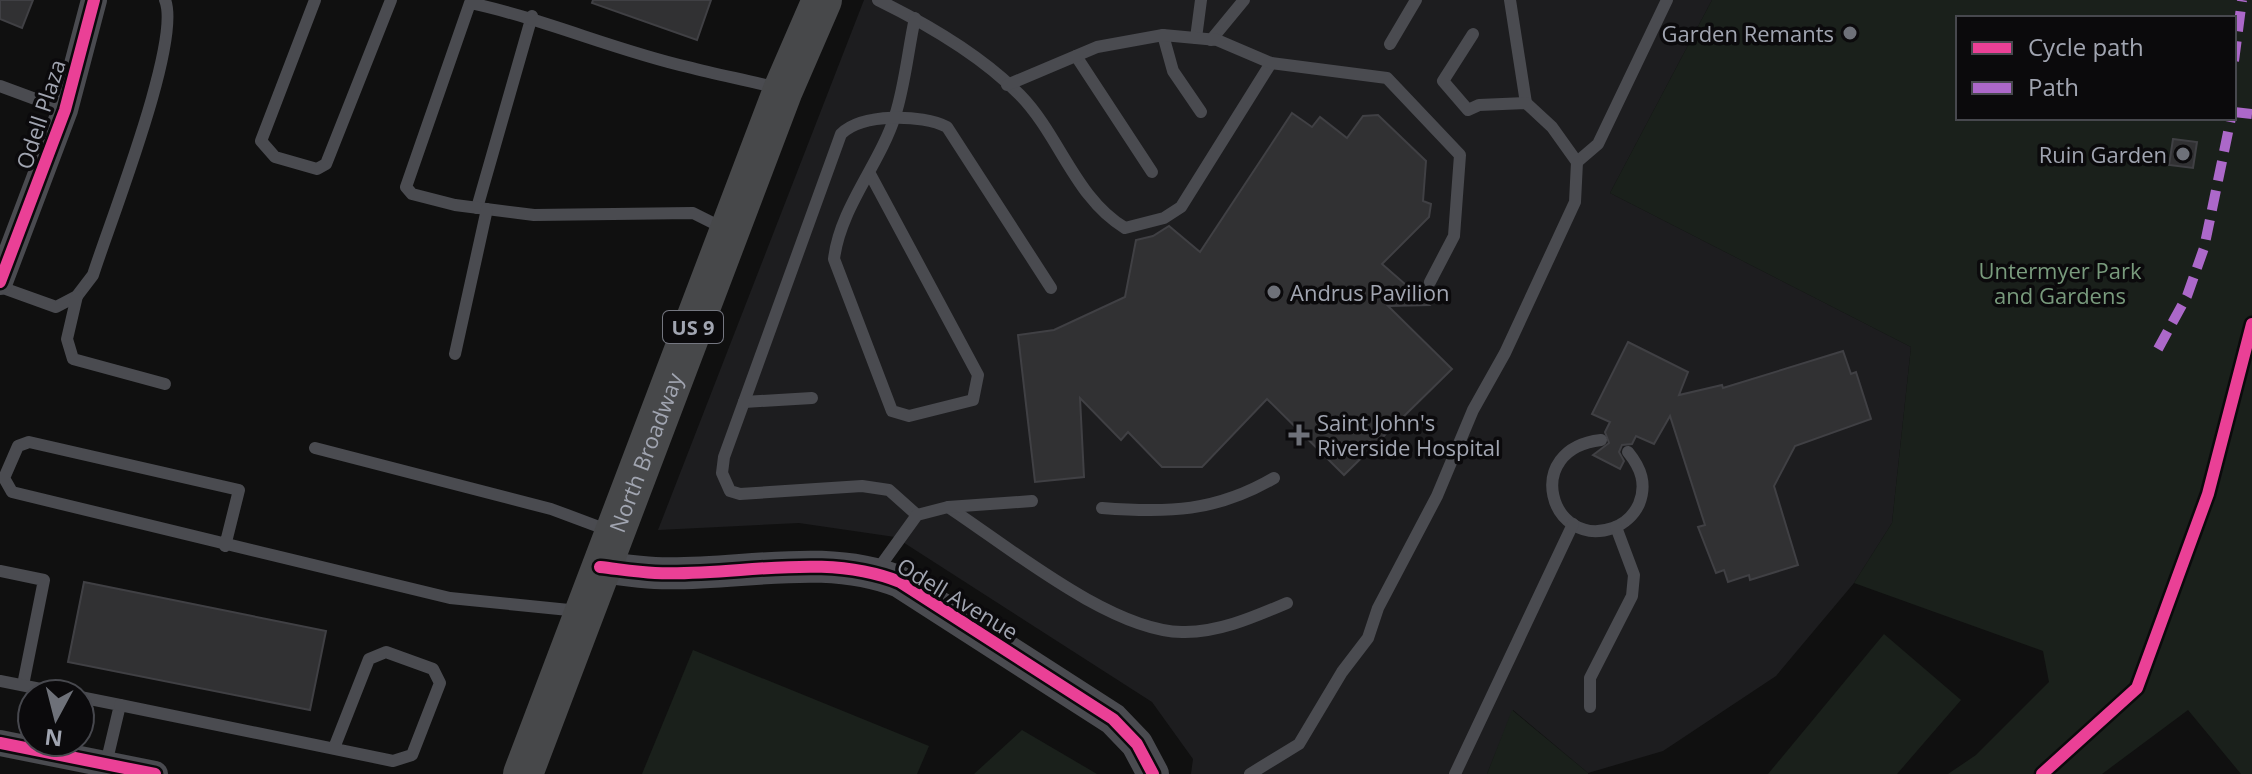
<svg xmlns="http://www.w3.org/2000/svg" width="2252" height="774" font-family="'Open Sans',sans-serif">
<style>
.built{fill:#1d1d1f}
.green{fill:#1a201b;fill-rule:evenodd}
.building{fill:#313133;stroke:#404044;stroke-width:2}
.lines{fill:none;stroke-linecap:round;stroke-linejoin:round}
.service{stroke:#4a4b50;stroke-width:12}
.minor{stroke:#4a4b50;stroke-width:26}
.tertiary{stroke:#4a4b50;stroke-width:32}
.primary{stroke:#47484a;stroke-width:40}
.quiet{stroke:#ac68c9;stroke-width:10;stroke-dasharray:20 10;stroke-linecap:butt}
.cycleway-casing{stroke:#0b0a0c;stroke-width:17}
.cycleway{stroke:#ea4096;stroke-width:12}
.poi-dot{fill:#6e7179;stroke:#0b0a0c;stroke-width:3}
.labels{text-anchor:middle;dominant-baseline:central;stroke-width:7;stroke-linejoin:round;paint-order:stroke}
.shield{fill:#0b0a0c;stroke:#747680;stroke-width:2}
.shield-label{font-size:20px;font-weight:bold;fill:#a1a5b1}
.poi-label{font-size:22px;fill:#a1a5b1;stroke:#0b0a0c;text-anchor:end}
.street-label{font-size:22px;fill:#a1a5b1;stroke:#0b0a0c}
.park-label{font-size:22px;fill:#799b7d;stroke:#0b0a0c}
</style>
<rect width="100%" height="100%" fill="#101010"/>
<!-- built -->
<polygon class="built" points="864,0 1712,0 1610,193 1911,347 1892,523 1854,583 1776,676 1663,751 1588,773 1513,710 1487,774 1191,774 1193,759 1152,702 895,537 799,523 658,530"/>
<!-- green -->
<g class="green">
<path d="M1712,0H2252V774H2241L2188,710L2102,774H1948L1976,755L2049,682L2043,651L1854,583L1892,523L1911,347L1610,193ZM1958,18H2234V118H1958Z"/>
<polygon points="1884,634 1961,700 1897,774 1768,774"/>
<polygon points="693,650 929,746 917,774 642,774"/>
<polygon points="1512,710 1588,773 1588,774 1487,774"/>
<polygon points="1022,730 1097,774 974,774"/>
</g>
<!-- building -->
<g class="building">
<polygon points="0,0 33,0 22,28 0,19"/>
<polygon points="593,0 711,0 697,40 592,3"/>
<polygon points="1292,113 1312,127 1320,117 1347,138 1363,116 1378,115 1426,161 1423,201 1431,204 1429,217 1382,264 1429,305 1388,306 1452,369 1344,475 1267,399 1202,467 1162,467 1128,432 1121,440 1080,398 1084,477 1035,482 1018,335 1054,330 1125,297 1136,240 1153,236 1169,226 1200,252"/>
<polygon points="2173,139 2197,142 2193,168 2169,165"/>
<polygon points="1628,342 1688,372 1679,395 1722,385 1723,388 1843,351 1851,374 1856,372 1871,419 1795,446 1774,486 1798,565 1750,580 1749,575 1728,582 1724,570 1716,573 1698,527 1705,525 1670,416 1654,444 1636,436 1632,444 1622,445 1619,452 1624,461 1620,469 1593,455 1609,443 1605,432 1610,422 1592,414"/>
<polygon points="84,582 326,631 310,710 68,662"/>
</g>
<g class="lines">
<!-- service -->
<g class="service">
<polyline points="315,0 261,141 275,157 317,169 326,164 391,0"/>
<path d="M878,0C925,23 983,57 1020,95C1060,136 1075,198 1125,228L1164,218L1181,207L1271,63"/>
<polyline points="1510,0 1526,103"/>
<polyline points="1163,35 1173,71 1201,112"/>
<polyline points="1196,38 1201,0"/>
<polyline points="1211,40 1244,0"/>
<polyline points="1390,44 1416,0"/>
<polyline points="1076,56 1152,172"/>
<polyline points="1007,85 1097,47 1163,35 1217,40 1271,63 1387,78 1460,155 1454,236 1430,282"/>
<polyline points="0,86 65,110"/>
<polyline points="1577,162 1598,144 1667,0"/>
<path d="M869,172L978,375L973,400L909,416L892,411L834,259C840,208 880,164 895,116C905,85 908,50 915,18"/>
<polyline points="477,208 532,16"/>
<path d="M723,228L693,213L534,215L455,205L412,194L406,187L470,3C545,19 614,50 688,67C718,75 747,80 778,88"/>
<path d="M0,287L56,307L77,296L93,275C109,224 182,41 165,0"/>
<polyline points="77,296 67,339 73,359 165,384"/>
<polyline points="455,354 487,209"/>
<polyline points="744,402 812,398"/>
<path d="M1601,440C1521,449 1550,550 1613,528C1624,524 1634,515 1639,504C1647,484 1641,468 1628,452"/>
<polyline points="315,448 551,509 610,531"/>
<path d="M948,507C1009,547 1111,631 1182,632C1218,633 1254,617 1287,603"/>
<path d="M1102,508C1168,513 1216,512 1274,478"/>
<path d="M917,515L889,490L862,486L740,494L730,491L722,473L724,457L841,134C862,113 922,114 947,127L1051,288"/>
<polyline points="225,546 239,490 29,442 18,446 4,478 12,492 450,598 579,611"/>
<polyline points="0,571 44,580 23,685"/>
<polyline points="876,572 917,515 948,507 1032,501"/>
<polyline points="0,681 66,694"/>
<polyline points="80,697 120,705 106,764"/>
<polyline points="120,705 393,761 412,755 440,683 433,669 386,652 369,659 334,748"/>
<polyline points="1590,707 1590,678 1632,596 1634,575 1616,527"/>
<polyline points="1250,774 1299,744 1342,672 1368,638 1378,608 1437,496 1473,410 1505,353 1575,202 1577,162 1552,127 1526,103 1479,105 1468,110 1443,81 1473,34"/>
<polyline points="1455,774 1573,524"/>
</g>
<!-- minor -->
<g class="minor">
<polyline points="0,282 65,110 94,0"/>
<polyline points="0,743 155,774"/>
</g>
<!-- tertiary -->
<path class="tertiary" d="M600,567C618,569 637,572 655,573C736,577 823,551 900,582L1113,719L1137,744L1153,774"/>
<!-- primary -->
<path class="primary" id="s1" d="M523,774L783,90L822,0"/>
<!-- quiet -->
<g class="quiet">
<polyline points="2234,61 2242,0"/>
<polyline points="2234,112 2252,114"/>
<polyline points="2158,349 2187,296 2204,248 2231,118"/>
</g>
<defs>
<g id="cycleway">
<polyline points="0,282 65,110 94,0"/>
<path d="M600,567C618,569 637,572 655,573C736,577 823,551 900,582L1113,719L1137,744L1153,774"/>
<polyline points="0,743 155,774"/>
<polyline points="2042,774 2137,688 2208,494 2252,324"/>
</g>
</defs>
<!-- cycleway casing -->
<use href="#cycleway" class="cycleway-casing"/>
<!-- cycleway -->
<use href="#cycleway" class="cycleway"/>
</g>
<!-- markers -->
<g class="poi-dot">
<circle cx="1850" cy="33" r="8"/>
<circle cx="2183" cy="154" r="8"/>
<circle cx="1274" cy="292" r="8"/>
<path d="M1295 423h8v8h8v8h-8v8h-8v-8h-8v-8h8z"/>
</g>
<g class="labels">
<!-- shield labels -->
<rect class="shield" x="663" y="311" width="60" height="32" rx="6"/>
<g class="shield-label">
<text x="693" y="327">US 9</text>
</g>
<!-- poi labels -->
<g class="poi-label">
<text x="1834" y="33">Garden Remants</text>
<text x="2167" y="154">Ruin Garden</text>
<text x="1290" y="292" text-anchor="start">Andrus Pavilion</text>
<text x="1317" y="422" text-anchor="start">Saint John's<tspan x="1317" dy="25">Riverside Hospital</tspan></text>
</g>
<!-- street labels -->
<g class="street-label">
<text transform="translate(40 114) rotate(-72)">Odell Plaza</text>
<text stroke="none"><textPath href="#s1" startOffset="344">North Broadway</textPath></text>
<text transform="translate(958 598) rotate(31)">Odell Avenue</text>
</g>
<!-- park labels -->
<g class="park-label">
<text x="2060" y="270">Untermyer Park<tspan x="2060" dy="25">and Gardens</tspan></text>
</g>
</g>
<!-- legend -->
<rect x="1956" y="16" width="280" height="104" fill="#0b0a0c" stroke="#47484e" stroke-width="2"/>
<rect x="1972" y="42" width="40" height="12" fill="#ea4096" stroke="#47484e" stroke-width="2"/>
<text x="2028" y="56" font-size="24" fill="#a1a5b1">Cycle path</text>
<rect x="1972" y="82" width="40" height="12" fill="#ac68c9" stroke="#47484e" stroke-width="2"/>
<text x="2028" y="96" font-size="24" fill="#a1a5b1">Path</text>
<!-- north arrow -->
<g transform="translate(56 718) rotate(187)"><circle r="38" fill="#0b0a0c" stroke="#47484e" stroke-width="2"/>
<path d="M0-6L14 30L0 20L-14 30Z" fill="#6e7179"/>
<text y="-12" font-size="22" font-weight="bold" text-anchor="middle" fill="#a1a5b1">N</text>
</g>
</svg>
